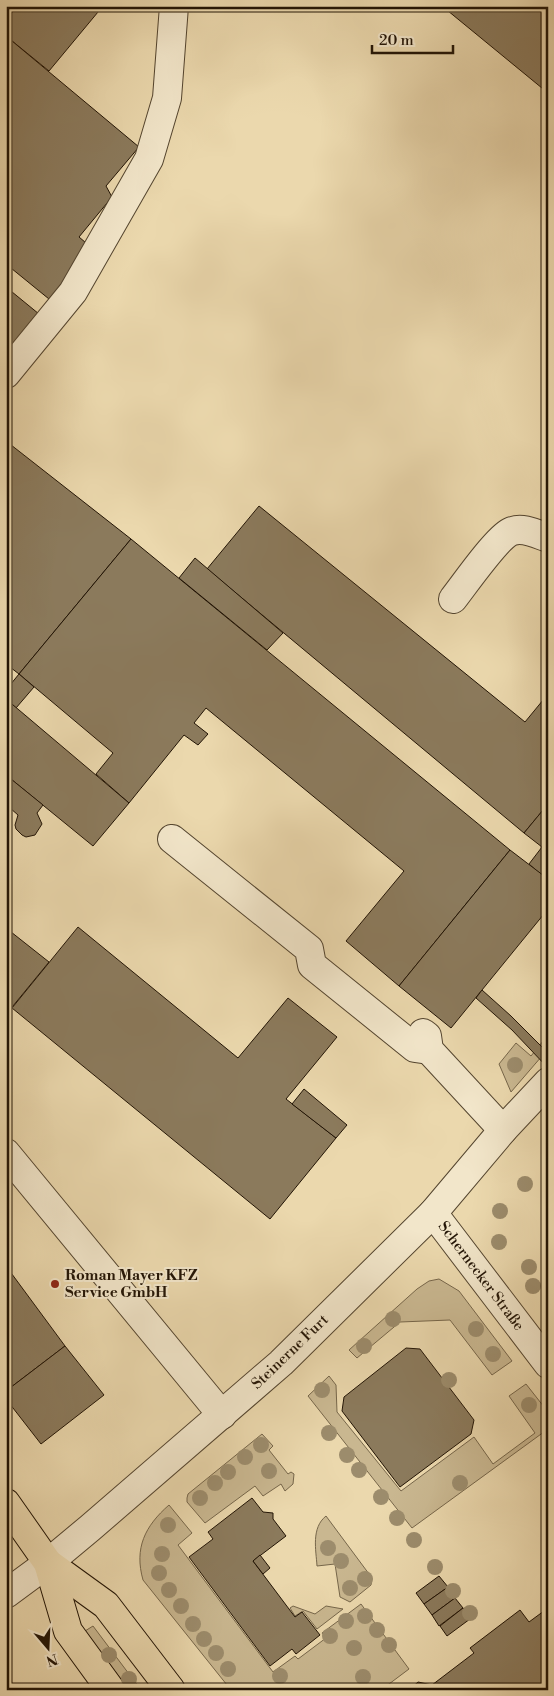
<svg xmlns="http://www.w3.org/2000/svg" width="554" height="1696" font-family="'Libre Bodoni',serif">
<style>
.green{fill:#c9b790;stroke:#76664a}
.building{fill:#8b7a5c;stroke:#221405}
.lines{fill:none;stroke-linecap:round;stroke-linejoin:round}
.minor-casing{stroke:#54452f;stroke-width:30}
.major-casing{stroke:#221405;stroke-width:30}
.minor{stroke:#f2e6ca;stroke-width:28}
.major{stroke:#ebd8ad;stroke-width:28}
.tree{fill:#9c8c6c}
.poi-dot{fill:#8f2418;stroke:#f2e6ca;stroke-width:2}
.labels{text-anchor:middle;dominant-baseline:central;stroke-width:4;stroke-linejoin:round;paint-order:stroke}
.poi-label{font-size:15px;font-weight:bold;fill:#221405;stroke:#f2e6ca;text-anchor:start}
.street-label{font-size:15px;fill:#221405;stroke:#f2e6ca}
</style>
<rect width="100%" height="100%" fill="#ebd8ad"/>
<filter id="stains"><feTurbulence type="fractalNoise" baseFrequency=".004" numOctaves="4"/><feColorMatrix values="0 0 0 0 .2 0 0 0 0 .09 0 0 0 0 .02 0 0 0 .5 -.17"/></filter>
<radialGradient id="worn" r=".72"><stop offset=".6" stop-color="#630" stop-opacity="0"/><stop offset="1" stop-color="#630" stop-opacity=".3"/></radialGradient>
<!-- green -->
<g class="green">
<polygon points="548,1035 548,1049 511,1092 499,1064 516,1043 531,1056"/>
<polygon points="439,1279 459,1291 512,1361 492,1375 450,1320 400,1322 357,1358 349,1350 417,1289 429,1281"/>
<polygon points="329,1376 336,1385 337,1412 401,1491 474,1437 493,1464 535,1433 509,1396 526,1384 548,1412 548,1429 412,1528 308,1396"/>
<polygon points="262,1434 273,1446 269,1450 288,1474 291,1472 294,1474 293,1484 285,1491 281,1484 263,1496 255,1486 205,1523 187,1502 187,1498 188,1494"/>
<path d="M169,1505L192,1533L178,1545L273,1672L295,1656L298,1659L326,1638L322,1633L361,1604L409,1669L381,1690H231L143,1580C134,1548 145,1526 169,1505Z"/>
<path d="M326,1516L372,1578L371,1585L350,1602L340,1597L335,1564L317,1566C316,1550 311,1528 326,1516Z"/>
<polygon points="293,1606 315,1614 326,1606 343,1609 317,1629 303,1611 295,1616 290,1608"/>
<polygon points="93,1626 141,1690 129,1690 85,1631"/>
</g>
<!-- building -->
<g class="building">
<polygon points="6,6 103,6 49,71 6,36"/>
<polygon points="442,6 548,6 548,93"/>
<polygon points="6,36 139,147 106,186 112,197 79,237 92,248 49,299 6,264"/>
<polygon points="6,287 39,314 6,353"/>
<polygon points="6,441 131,539 19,674 6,664"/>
<polygon points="259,506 525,722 548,694 548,804 524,833 207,569"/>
<polygon points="131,539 510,850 399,986 346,941 404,871 206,708 194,723 208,734 198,745 184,735 129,803 96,774 113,753 19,674"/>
<polygon points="195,558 283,633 267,650 179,578"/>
<polygon points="19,674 34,687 16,708 6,699 6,690"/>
<polygon points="6,699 129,803 93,846 6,775"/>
<polygon points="6,775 43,805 37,813 42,824 35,835 26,837 22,835 16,829 15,825 18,815 10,808 6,813"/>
<polygon points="548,804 548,875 545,878 529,864 542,847 524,833"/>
<polygon points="510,850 548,879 548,909 451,1028 399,986"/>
<polygon points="78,927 238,1058 288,998 337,1037 286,1099 336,1138 270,1219 12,1008"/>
<polygon points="6,928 49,962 8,1012 6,1010"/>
<polygon points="482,990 511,1016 548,1053 548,1068 512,1030 476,998"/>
<polygon points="304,1089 347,1125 336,1138 292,1104"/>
<polygon points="6,1266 65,1346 6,1391"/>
<polygon points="65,1346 104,1395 41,1444 6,1399 6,1391"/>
<polygon points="406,1348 420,1349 474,1420 471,1434 400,1487 342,1411 344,1397"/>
<polygon points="252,1498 263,1512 273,1513 273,1519 286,1536 253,1561 295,1617 302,1612 320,1635 296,1654 292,1649 270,1666 189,1557 213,1539 208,1532"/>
<polygon points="260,1555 270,1568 263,1574 253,1561"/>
<polygon points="439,1576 448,1587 424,1604 416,1593"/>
<polygon points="448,1587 455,1598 432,1615 424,1604"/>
<polygon points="455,1598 463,1608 439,1626 432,1615"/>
<polygon points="463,1608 470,1619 447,1636 440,1626"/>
<polygon points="548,1608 548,1690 409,1690 418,1682 432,1685 474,1653 470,1648 520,1610 529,1622"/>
</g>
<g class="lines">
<defs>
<g id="minor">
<polyline points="6,374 73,292 149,159 167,98 174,6"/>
<path d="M453,599C464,585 496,539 510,532C522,526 537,534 548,538"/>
<polyline points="172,839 309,949 312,965 415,1048 429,1050"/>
<polyline points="423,1033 427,1036 429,1050 503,1130"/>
<polyline points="6,1153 222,1415"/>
<polyline points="433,1213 548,1364"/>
<polyline points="6,1594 48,1563 90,1528 281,1363 433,1213 503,1130 548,1082"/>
</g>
<g id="major">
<polyline points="6,1503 48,1563 106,1605 171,1690"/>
<polyline points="48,1563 68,1631 111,1690"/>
</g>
</defs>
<!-- minor casing -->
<use href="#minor" class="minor-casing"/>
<!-- major casing -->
<use href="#major" class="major-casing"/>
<!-- minor -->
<use href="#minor" class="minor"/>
<!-- major -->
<use href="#major" class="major"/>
</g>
<!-- trees -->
<g class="tree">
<circle cx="515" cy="1065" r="8"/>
<circle cx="525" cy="1184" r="8"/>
<circle cx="500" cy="1211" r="8"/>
<circle cx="499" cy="1242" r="8"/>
<circle cx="529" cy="1267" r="8"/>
<circle cx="533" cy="1286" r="8"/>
<circle cx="393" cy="1319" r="8"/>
<circle cx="476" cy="1329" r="8"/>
<circle cx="364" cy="1346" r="8"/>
<circle cx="493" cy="1354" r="8"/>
<circle cx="449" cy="1380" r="8"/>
<circle cx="322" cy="1390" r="8"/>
<circle cx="529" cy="1405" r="8"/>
<circle cx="329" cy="1433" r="8"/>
<circle cx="261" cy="1445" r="8"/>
<circle cx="347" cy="1455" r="8"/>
<circle cx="245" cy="1457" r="8"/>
<circle cx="359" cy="1470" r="8"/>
<circle cx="269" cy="1471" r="8"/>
<circle cx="228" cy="1472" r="8"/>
<circle cx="215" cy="1483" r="8"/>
<circle cx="460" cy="1483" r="8"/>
<circle cx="381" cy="1497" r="8"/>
<circle cx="200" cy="1498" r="8"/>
<circle cx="397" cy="1518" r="8"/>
<circle cx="168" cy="1525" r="8"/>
<circle cx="414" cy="1540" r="8"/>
<circle cx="328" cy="1548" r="8"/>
<circle cx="162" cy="1554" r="8"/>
<circle cx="341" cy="1561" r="8"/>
<circle cx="435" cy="1567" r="8"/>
<circle cx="159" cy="1573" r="8"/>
<circle cx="365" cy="1579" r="8"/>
<circle cx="350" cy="1588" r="8"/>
<circle cx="169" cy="1590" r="8"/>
<circle cx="453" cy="1591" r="8"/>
<circle cx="181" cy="1606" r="8"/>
<circle cx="470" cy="1613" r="8"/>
<circle cx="365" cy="1616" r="8"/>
<circle cx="346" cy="1621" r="8"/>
<circle cx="193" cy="1624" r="8"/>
<circle cx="377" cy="1630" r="8"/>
<circle cx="330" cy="1636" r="8"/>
<circle cx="204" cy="1639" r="8"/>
<circle cx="389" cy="1645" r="8"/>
<circle cx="354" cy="1648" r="8"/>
<circle cx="216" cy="1653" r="8"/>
<circle cx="109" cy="1655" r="8"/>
<circle cx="228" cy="1669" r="8"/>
<circle cx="280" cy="1676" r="8"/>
<circle cx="363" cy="1677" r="8"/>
<circle cx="129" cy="1679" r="8"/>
</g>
<!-- markers -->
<circle class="poi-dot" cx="55" cy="1284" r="5"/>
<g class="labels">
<!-- poi labels -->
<g class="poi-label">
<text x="65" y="1275">Roman Mayer KFZ<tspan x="65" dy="17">Service GmbH</tspan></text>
</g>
<!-- street labels -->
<g class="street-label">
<text transform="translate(481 1276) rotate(53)">Schernecker Straße</text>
<text transform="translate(290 1352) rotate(-44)">Steinerne Furt</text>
</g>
</g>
<!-- margin -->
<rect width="554" height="1696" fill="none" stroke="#ebd8ad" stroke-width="25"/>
<rect x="8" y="8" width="539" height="1681" fill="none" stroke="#221405" stroke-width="2.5"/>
<rect x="12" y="12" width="529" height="1671" fill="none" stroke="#221405"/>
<!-- north arrow -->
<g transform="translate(48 1648) rotate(161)" stroke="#f2e6ca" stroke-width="4" paint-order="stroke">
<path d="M0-4L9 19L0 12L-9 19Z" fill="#221405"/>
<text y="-8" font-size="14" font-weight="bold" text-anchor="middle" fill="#221405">N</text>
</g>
<!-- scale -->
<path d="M372 45v8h81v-8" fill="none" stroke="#221405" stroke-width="2.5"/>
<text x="379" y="45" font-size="15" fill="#221405" stroke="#f2e6ca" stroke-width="4" paint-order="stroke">20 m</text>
<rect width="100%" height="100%" filter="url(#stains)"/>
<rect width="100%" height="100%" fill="url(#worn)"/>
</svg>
